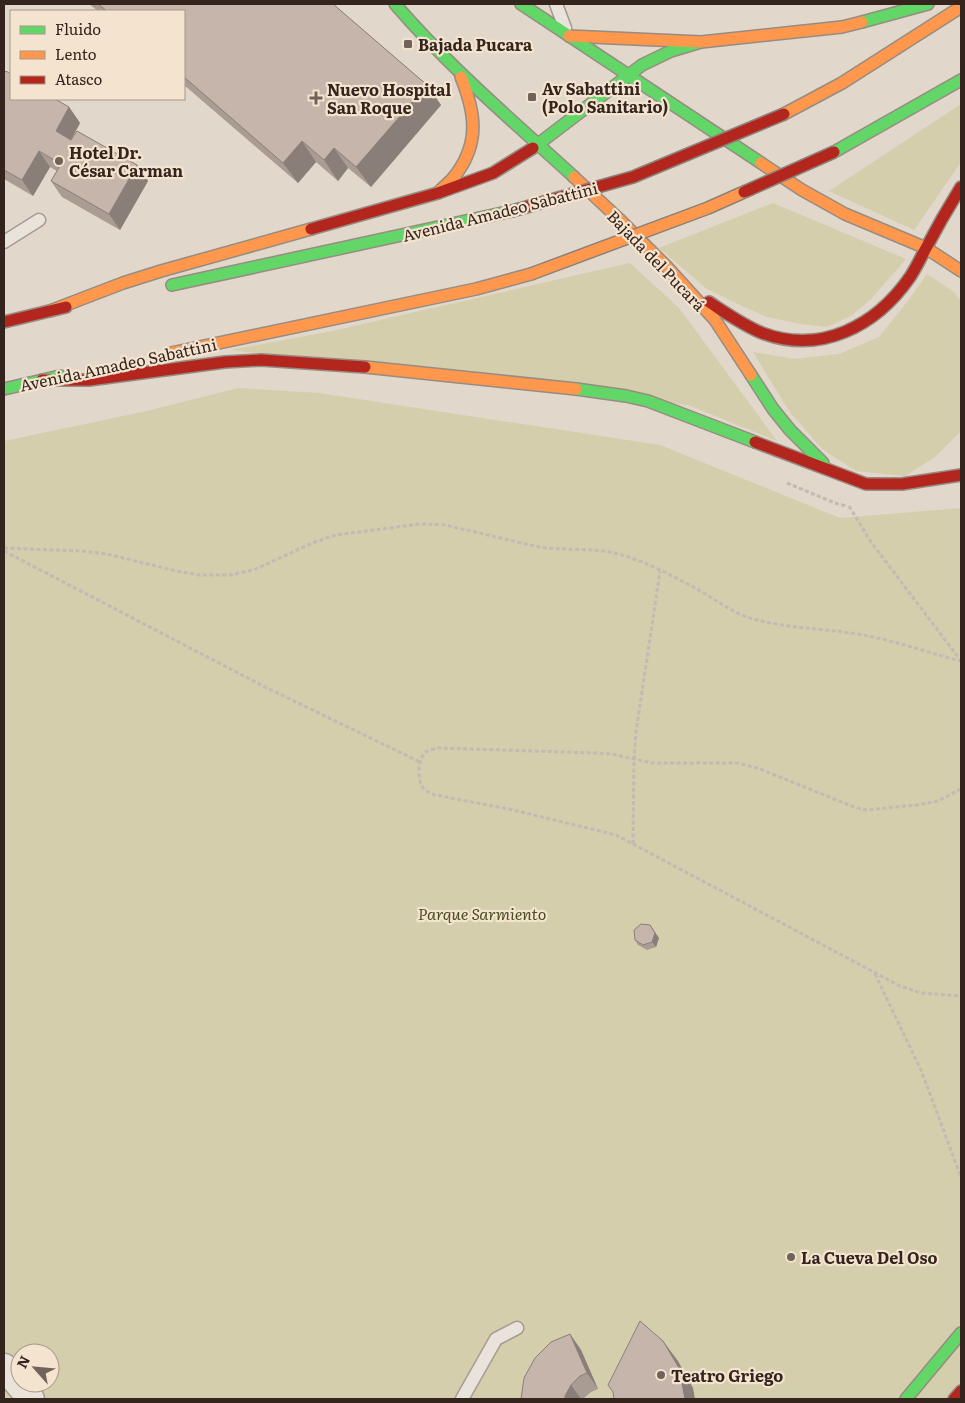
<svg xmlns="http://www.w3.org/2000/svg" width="965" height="1403" font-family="Literata,serif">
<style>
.green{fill:#d4ceac;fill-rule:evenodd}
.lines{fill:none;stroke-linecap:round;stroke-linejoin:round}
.lane-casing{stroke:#a69c94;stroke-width:15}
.street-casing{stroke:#a69c94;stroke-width:29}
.fast-casing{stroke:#968c83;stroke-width:14}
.slow-casing{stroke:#968c83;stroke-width:14}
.jam-casing{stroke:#968c83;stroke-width:14}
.path{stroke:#c2bab3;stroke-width:3;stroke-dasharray:4 2.5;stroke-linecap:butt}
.lane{stroke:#eae3db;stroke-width:12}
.street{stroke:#eae3db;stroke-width:26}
.fast{stroke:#63d668;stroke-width:11}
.slow{stroke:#ff974d;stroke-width:11}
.jam{stroke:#b3261e;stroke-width:11}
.slow-bridge-casing{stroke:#8b827a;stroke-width:14;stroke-linecap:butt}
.jam-bridge-casing{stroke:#8b827a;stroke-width:14;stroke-linecap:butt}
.slow-bridge{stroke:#ff974d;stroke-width:11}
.jam-bridge{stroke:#b3261e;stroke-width:11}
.wall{fill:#a99c93}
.shaded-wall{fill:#8a7f78}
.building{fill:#c5b5ab;stroke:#8a7f78}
.poi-dot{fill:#71635a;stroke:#f3e3cf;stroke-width:2}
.labels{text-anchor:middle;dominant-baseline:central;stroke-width:4.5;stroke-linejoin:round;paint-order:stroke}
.poi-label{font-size:16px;font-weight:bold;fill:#34241d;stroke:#f3e3cf;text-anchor:start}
.street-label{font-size:16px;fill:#34241d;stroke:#f3e3cf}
.park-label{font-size:16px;font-style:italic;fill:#4b4f24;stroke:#f3e3cf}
</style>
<rect width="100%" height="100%" fill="#e1d7ca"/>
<!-- green -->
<g class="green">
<polygon points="961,104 961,162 914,230 829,191"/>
<polygon points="773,203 906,259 871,299 851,316 827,327 800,324 767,317 740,305 707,289 659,248"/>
<polygon points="630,263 679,308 777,441 688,405 231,350 332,331"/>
<polygon points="927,274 954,292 961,301 961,431 935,457 905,476 856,471 822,449 789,411 753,352 794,359 839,354 879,337 907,302"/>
<path d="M238,388L319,393L660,445L840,518L961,508V1399H4V441L147,411ZM20,1353H50V1383H20Z"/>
</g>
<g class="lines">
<defs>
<g id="lane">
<polyline points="556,4 565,28"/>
<polyline points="4,242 39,220"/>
<polyline points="462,1399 496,1339 517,1328"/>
</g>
<polyline id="street" points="4,1367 31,1399"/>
<g id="fast">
<path d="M395,4C449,67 513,121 574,177"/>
<polyline points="521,4 761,163"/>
<polyline points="862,22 928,4"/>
<polyline points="533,148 642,65 671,51 701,42"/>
<polyline points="834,152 961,80"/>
<polyline points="172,285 512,211"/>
<polyline points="751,375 773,409 790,430 823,463"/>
<polyline points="4,389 60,376"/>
<polyline points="576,389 626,396 648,401 755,442"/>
<polyline points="906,1399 961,1333"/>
</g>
<g id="slow">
<polyline points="569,36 701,42 842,27 862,22"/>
<polyline points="784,114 842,83 961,7"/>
<polyline points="761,163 802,190 845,214 926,248 961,271"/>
<polyline points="574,177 619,219 667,267 715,320 751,375"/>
<path d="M438,193C444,186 452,181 457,173C480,141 475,112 461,77"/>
<polyline points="50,311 123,283 161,271 311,229"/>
<polyline points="171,353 476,289 531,274"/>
<polyline points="365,367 576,389"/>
</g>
<g id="jam">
<polyline points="311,229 438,193 493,173 533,148"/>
<path d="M709,302C726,313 743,325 762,333C821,355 876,326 910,277C916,268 920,259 925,250C936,229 948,208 961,187"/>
<polyline points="4,322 66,307"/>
<polyline points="42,380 89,380 225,362 261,360 365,367"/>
<polyline points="755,442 866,484 902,484 961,475"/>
<polyline points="954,1399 961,1391"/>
</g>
</defs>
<!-- lane casing -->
<use href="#lane" class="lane-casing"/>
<!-- street casing -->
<use href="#street" class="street-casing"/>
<!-- fast casing -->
<use href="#fast" class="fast-casing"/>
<!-- slow casing -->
<use href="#slow" class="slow-casing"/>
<!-- jam casing -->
<use href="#jam" class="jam-casing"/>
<!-- path -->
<g class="path">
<polyline points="787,483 835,503 846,506"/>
<polyline points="849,506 871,542 961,661"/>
<path d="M4,548L82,551L107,554L172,570L199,575H231L256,569L312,543L336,535L420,524L445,525L539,547C565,551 592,547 618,554C645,561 673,576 697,589C715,599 731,612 750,618C787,629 825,628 863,635C896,641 929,653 961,661"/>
<polyline points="4,551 263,686 420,762"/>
<path d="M961,789L938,801L917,805L866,810L854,807L760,769L739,763H652L612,754L596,753L438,748C435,749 429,750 426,752C418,758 417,778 422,786C424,791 431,793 435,795L509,809L616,835L900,986L921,993L961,996"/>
<polyline points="633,844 634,760 636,732 660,571"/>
<polyline points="875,974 921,1070 961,1177"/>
</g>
<!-- lane -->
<use href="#lane" class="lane"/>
<!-- street -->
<use href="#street" class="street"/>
<!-- fast -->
<use href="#fast" class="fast"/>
<!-- slow -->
<use href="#slow" class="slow"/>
<!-- jam -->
<use href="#jam" class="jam"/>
<defs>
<polyline id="slow-bridge" points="531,274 708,208 744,192"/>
<g id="jam-bridge">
<polyline points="744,192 834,152"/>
<polyline points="512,211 633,177 784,114"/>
</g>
</defs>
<!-- slow-bridge casing -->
<use href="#slow-bridge" class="slow-bridge-casing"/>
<!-- jam-bridge casing -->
<use href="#jam-bridge" class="jam-bridge-casing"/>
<!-- slow-bridge -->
<use href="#slow-bridge" class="slow-bridge"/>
<!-- jam-bridge -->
<use href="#jam-bridge" class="jam-bridge"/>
</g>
<!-- wall -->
<g class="wall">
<polygon points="89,4 333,4 427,85 441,105 371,187 348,168 338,181 316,162 298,183 184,85 184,11 98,11"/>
<polygon points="4,71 69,107 80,123 71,140 137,165 148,181 120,230 62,197 51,181 57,171 50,167 33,196 4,179"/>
<polygon points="659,938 656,947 647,950 638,945 635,940"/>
<polygon points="570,1334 581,1350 598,1389 591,1392 583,1399 521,1399"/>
</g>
<!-- shaded-wall -->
<g class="shaded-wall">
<polygon points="427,85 441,105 371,187 356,167"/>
<polygon points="69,107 80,123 67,147 56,131"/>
<polygon points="302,141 316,162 298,183 283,163"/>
<polygon points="334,148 348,168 338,181 324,160"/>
<polygon points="39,151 50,167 33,196 22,180"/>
<polygon points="137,165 148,181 120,230 109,214"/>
<polygon points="650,925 659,938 656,947 652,942"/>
<polygon points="570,1334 581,1350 598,1389 587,1373"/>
<polygon points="663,1341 678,1361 693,1388 695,1399 685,1399"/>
<polygon points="571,1385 581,1399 565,1399 565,1396"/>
</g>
<!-- building -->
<g class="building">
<polygon points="98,4 333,4 427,85 356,167 334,148 324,160 302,141 283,163 184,77 184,11 107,11"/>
<polygon points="4,71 8,72 11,74 11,99 55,99 69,107 56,131 71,140 77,131 137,165 109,214 51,181 61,164 39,151 22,180 4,170"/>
<polygon points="641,924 650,925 655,933 652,942 643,945 635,940 634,930"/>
<polygon points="640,1321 663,1341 679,1368 685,1399 614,1399 613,1392 608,1385"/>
<polygon points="570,1334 587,1373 580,1376 571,1385 565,1396 565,1399 521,1399 524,1378 535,1358 551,1342"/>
</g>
<!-- markers -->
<g class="poi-dot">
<rect x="403" y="39" width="10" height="10" rx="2.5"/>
<rect x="527" y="92" width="10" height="10" rx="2.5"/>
<path d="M313.5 90.5h5v5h5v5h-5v5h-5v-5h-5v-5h5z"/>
<circle cx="59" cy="161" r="5"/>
<circle cx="791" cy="1257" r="5"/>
<circle cx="661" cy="1375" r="5"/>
</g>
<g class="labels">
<!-- poi labels -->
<g class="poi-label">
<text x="418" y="44">Bajada Pucara</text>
<text x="542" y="88">Av Sabattini<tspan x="542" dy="18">(Polo Sanitario)</tspan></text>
<text x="327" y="89">Nuevo Hospital<tspan x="327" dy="18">San Roque</tspan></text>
<text x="69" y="152">Hotel Dr.<tspan x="69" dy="18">César Carman</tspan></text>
<text x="801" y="1257">La Cueva Del Oso</text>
<text x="671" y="1375">Teatro Griego</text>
</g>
<!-- street labels -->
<g class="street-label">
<text transform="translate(500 211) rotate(-14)">Avenida Amadeo Sabattini</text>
<text transform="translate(657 260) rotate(46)">Bajada del Pucará</text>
<text transform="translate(118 364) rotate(-12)">Avenida Amadeo Sabattini</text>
</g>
<!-- park labels -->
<g class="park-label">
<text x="482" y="913">Parque Sarmiento</text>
</g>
</g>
<!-- border -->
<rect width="965" height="1403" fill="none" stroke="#34241d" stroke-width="10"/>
<!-- legend -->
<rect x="10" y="10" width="175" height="90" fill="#f3e3cf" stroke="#a79788"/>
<rect x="20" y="26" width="25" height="8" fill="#63d668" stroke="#a79788"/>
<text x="55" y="35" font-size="15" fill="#34241d">Fluido</text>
<rect x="20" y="51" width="25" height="8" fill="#ff974d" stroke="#a79788"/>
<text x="55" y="60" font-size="15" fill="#34241d">Lento</text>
<rect x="20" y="76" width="25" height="8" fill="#b3261e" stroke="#a79788"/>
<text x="55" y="85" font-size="15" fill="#34241d">Atasco</text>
<!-- north arrow -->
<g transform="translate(35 1368) rotate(297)"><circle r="24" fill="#f3e3cf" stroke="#a79788"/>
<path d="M0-4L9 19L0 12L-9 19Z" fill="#71635a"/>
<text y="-8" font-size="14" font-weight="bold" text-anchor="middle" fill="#34241d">N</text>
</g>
</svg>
